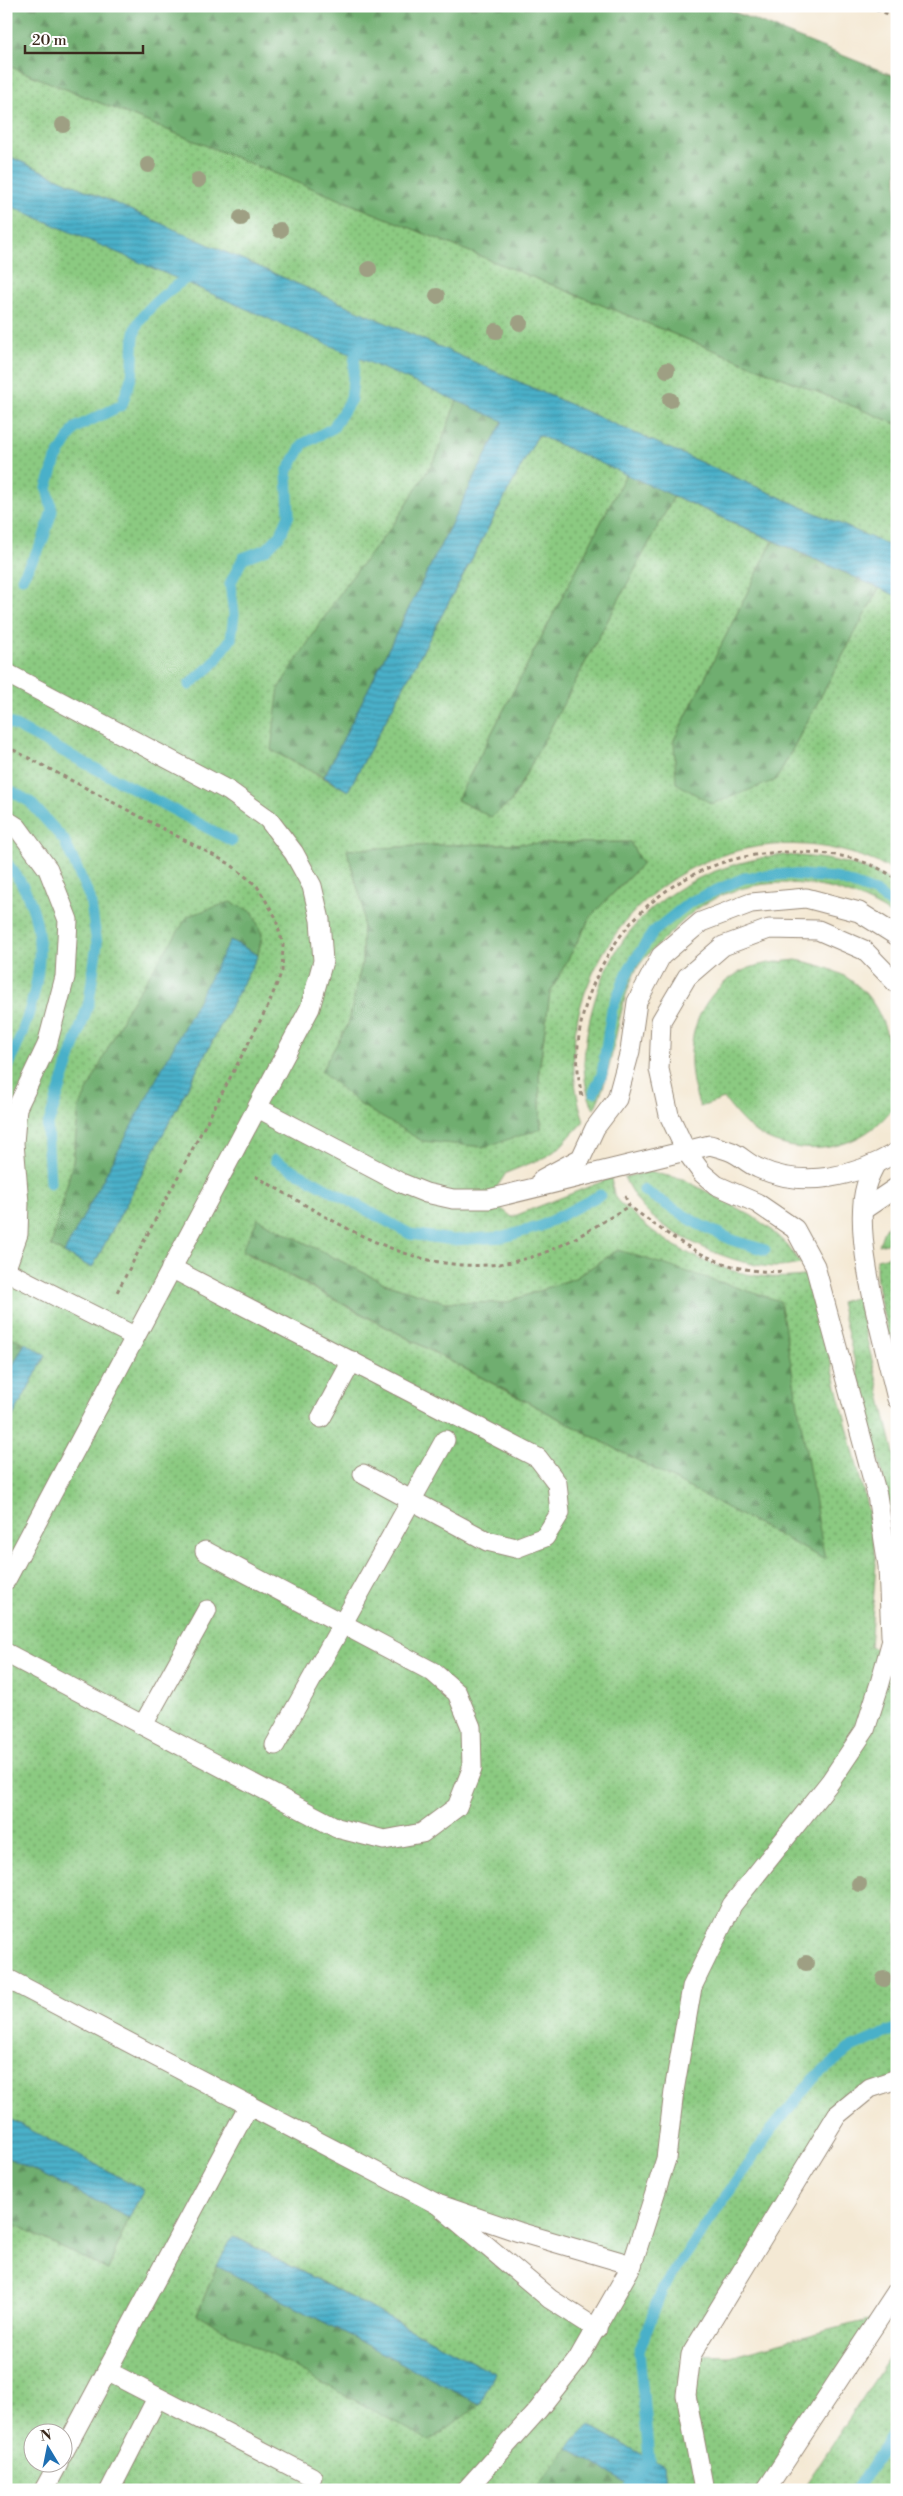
<svg xmlns="http://www.w3.org/2000/svg" width="903" height="2496" font-family="'Libre Bodoni',serif">
<style>
.grass{fill:url(#grass-dots);stroke:#637a50;fill-rule:evenodd}
.forest{fill:url(#forest-firs);stroke:#566c46}
.water{fill:url(#water-rules);stroke:#426d74}
.lines{fill:none;stroke-linecap:round;stroke-linejoin:round}
.stream{stroke:#4ab0c9;stroke-width:11}
.lane-casing{stroke:#988a79;stroke-width:21}
.path{stroke:#988a79;stroke-width:3;stroke-dasharray:4 4;stroke-linecap:butt}
.lane{stroke:#fff;stroke-width:19}
.tree{fill:#9e9f83}
</style>
<defs>
<pattern id="grass-dots" width="8" height="8" patternUnits="userSpaceOnUse" patternTransform="scale(1.25)"><rect width="8" height="8" fill="#8bca81"/><path d="M2 2h.1M6 6h.1" fill="none" stroke="#73a469" stroke-width="1.8" stroke-linecap="round"/></pattern>
<pattern id="forest-firs" width="22" height="20" patternUnits="userSpaceOnUse" patternTransform="scale(1.25)"><rect width="22" height="20" fill="#70ae6f"/><path d="M5 1l3.5 6h-7zM16 11l3.5 6h-7z" fill="#5d8e5b"/></pattern>
<pattern id="water-rules" width="6" height="5" patternUnits="userSpaceOnUse" patternTransform="scale(1.25)"><rect width="6" height="5" fill="#4ab0c9"/><path d="M0 2.5h6" fill="none" stroke="#3f8fa3"/></pattern>
</defs>
<rect width="100%" height="100%" fill="#fff"/>
<filter id="ink" filterUnits="userSpaceOnUse"><feTurbulence type="fractalNoise" baseFrequency=".02" numOctaves="2"/><feDisplacementMap in="SourceGraphic" scale="10" xChannelSelector="R" yChannelSelector="G"/><feConvolveMatrix kernelMatrix="1 2 1 2 8 2 1 2 1" color-interpolation-filters="sRGB"/></filter>
<filter id="wash" filterUnits="userSpaceOnUse"><feTurbulence type="fractalNoise" baseFrequency=".0096" numOctaves="4" result="noise"/><feDisplacementMap in="SourceGraphic" scale="20" xChannelSelector="R" yChannelSelector="G"/><feGaussianBlur stdDeviation="1.12" result="paint"/><feColorMatrix in="noise" values="0 0 0 0 0 0 0 0 0 0 0 0 0 0 0 0 0 1.4 0 .05"/><feComposite in="paint" operator="in"/></filter>
<g filter="url(#wash)">
<rect width="100%" height="100%" fill="#f4e9d4"/>
<!-- grass -->
<g class="grass">
<polygon points="6,65 897,424 897,549 6,155"/>
<path d="M6,204L457,400L436,457L396,521L344,587L271,750L348,791L538,435L626,474L457,800L490,816L511,802L674,496L773,541L674,740L776,780L879,588L897,596V872C778,808 637,859 588,985C570,1028 569,1077 584,1121L559,1148L546,1157L506,1173L489,1199L512,1217L611,1178C612,1183 613,1192 615,1197C618,1203 629,1210 634,1215C680,1258 747,1286 809,1275L868,1510L876,1564L870,1647L897,1655V2079L837,2115L692,2355L729,2356L880,2317L766,2490H659L665,2482L663,2466L589,2425L534,2490H6V2220L108,2270L129,2217L144,2190L6,2117V1429L46,1355L6,1335ZM630,842L642,864L591,916L550,993L539,1071L541,1129L321,1071L348,1025L362,963L363,906L347,850L434,845ZM262,935L258,955L92,1268L51,1246L73,1162L79,1108ZM258,1219L384,1283L444,1302L505,1303L575,1278L618,1250L824,1559L242,1251ZM439,2204L632,2266L597,2328ZM234,2236L495,2373L480,2404L197,2315L217,2266ZM32,2434H62V2464H32Z"/>
<path d="M778,855C819,856 862,862 897,885V919C844,880 761,869 703,905C690,913 679,925 668,935C657,946 642,958 635,972C614,1016 616,1066 594,1109C581,1085 583,1054 588,1028C608,923 676,871 778,855Z"/>
<path d="M796,960C853,970 880,995 891,1052H897V1103C891,1110 885,1118 879,1123C846,1153 797,1156 760,1135C745,1126 734,1111 724,1099L700,1107C681,1057 690,1000 740,972C758,963 777,962 796,960Z"/>
<path d="M649,1172L683,1179L752,1216L769,1228L787,1245L801,1264C793,1265 785,1267 778,1267C738,1268 668,1236 642,1207C635,1198 629,1188 624,1177Z"/>
<polygon points="897,1211 897,1240 879,1245 883,1233"/>
<path d="M897,1254V1364C890,1337 872,1285 877,1259Z"/>
<polygon points="857,1297 897,1466 897,1545 890,1505 840,1302"/>
<polygon points="897,2346 897,2490 802,2490"/>
</g>
<!-- forest -->
<g class="forest">
<polygon points="6,6 719,6 897,77 897,424 6,65"/>
<polygon points="457,400 503,421 324,777 271,750 279,687 344,587 396,521 436,457"/>
<polygon points="626,474 674,496 511,802 491,817 457,800"/>
<polygon points="773,541 879,588 776,780 712,804 676,783 674,740"/>
<polygon points="630,842 642,864 591,916 550,993 539,1071 541,1129 484,1147 422,1141 359,1104 321,1071 348,1025 362,963 363,906 347,850 434,845"/>
<polygon points="230,902 253,912 262,935 258,955 231,940 64,1253 51,1246 73,1162 79,1108 127,1009 188,916"/>
<polygon points="258,1219 384,1283 444,1302 505,1303 575,1278 618,1250 780,1301 825,1560 242,1250"/>
<polygon points="6,1335 25,1343 6,1378"/>
<polygon points="6,2157 129,2217 108,2270 6,2220"/>
<polygon points="217,2266 480,2404 430,2441 197,2315"/>
<polygon points="568,2448 631,2485 628,2490 534,2490"/>
</g>
<!-- water -->
<g class="water">
<polygon points="6,155 897,549 897,596 538,435 348,791 324,777 503,421 6,204"/>
<polygon points="230,940 258,955 92,1268 64,1253"/>
<polygon points="25,1343 46,1355 6,1429 6,1378"/>
<polygon points="6,2117 144,2190 129,2217 6,2157"/>
<polygon points="233,2236 495,2373 480,2404 217,2266"/>
<polygon points="589,2425 663,2466 665,2482 659,2490 639,2490 568,2448"/>
</g>
<g class="lines">
<!-- stream -->
<g class="stream">
<path d="M22,578L42,543L52,511L47,488L56,459L75,428L122,405C125,395 129,385 132,375C135,359 130,337 139,322C149,305 177,283 194,274"/>
<polyline points="189,685 212,665 231,639 234,614 230,584 243,558 267,549 281,534 289,515 287,472 303,444 333,428 351,399 355,356 363,343"/>
<polyline points="6,721 232,841"/>
<polyline points="6,788 30,802 64,840 90,898 97,944 89,1002 47,1128 50,1183"/>
<path d="M6,862C62,927 37,1002 6,1072"/>
<polyline points="594,1092 602,1074 612,1009 629,969 653,932 690,902 744,878 787,874 836,878 877,893 897,909"/>
<polyline points="275,1160 410,1234 453,1240 504,1237 541,1226 600,1195"/>
<polyline points="643,1190 698,1224 735,1241 765,1250"/>
<polyline points="628,2490 649,2459 639,2351 663,2288 770,2132 814,2078 851,2048 897,2028"/>
<polyline points="856,2490 897,2428"/>
</g>
</g>
</g>
<g filter="url(#ink)">
<g class="lines">
<defs>
<g id="lane">
<polyline points="6,673 229,791 268,819 294,853 312,886 320,920 323,961 310,1008 6,1580"/>
<polyline points="6,820 17,827 48,869 68,920 65,977 47,1045 17,1108 14,1143 19,1203 18,1234 6,1268"/>
<path d="M258,1108L401,1183L426,1193L453,1199H489L710,1145C717,1147 725,1149 732,1152C741,1156 748,1164 758,1168C804,1189 855,1177 897,1152"/>
<path d="M875,1165C872,1171 868,1178 866,1186C851,1236 885,1346 897,1399"/>
<polyline points="542,1179 581,1158 595,1128 617,1099 630,1051 637,1002 661,956 701,922 751,903 806,898 859,912 897,936"/>
<polyline points="863,1210 897,1187"/>
<polyline points="171,1268 538,1458 557,1483 560,1513 545,1537 516,1548 487,1541 363,1474"/>
<polyline points="6,1271 134,1336"/>
<polyline points="321,1418 352,1361"/>
<polyline points="891,1636 888,1566 877,1495 815,1266 795,1229 757,1203 716,1185 702,1173 686,1151 669,1115 659,1069 661,1021 687,977 723,946 769,929 818,930 864,950 897,984"/>
<polyline points="6,1653 337,1828 384,1840 422,1833 457,1807 472,1769 471,1727 457,1693 433,1672 205,1551"/>
<polyline points="143,1725 207,1610"/>
<polyline points="275,1745 445,1440"/>
<polyline points="6,1978 437,2204"/>
<polyline points="597,2329 550,2299 437,2204 519,2232 632,2265"/>
<polyline points="107,2371 312,2477"/>
<polyline points="62,2455 249,2105"/>
<polyline points="44,2490 58,2464"/>
<polyline points="110,2490 157,2398"/>
<polyline points="466,2490 538,2410 578,2359 632,2265 666,2159 674,2091 692,1987 732,1905 830,1782 865,1730 880,1683 897,1622"/>
<polyline points="704,2490 686,2395 691,2355 837,2115 870,2088 897,2079"/>
<polyline points="766,2490 897,2291"/>
</g>
</defs>
<!-- lane casing -->
<use href="#lane" class="lane-casing"/>
<!-- path -->
<g class="path">
<polyline points="869,6 897,18"/>
<polyline points="6,746 230,864 257,886 275,916 283,945 282,971 268,1006 116,1294"/>
<path d="M582,1096C573,1057 578,1022 593,985C629,898 706,850 799,852C837,853 865,858 897,879"/>
<path d="M255,1176C344,1226 431,1291 538,1255C570,1244 600,1223 629,1206"/>
<path d="M625,1196L629,1206C677,1241 721,1276 784,1271"/>
</g>
<!-- lane -->
<use href="#lane" class="lane"/>
</g>
<!-- trees -->
<g class="tree">
<circle cx="63" cy="125" r="8"/>
<circle cx="148" cy="165" r="8"/>
<circle cx="198" cy="180" r="8"/>
<circle cx="241" cy="218" r="8"/>
<circle cx="280" cy="230" r="8"/>
<circle cx="369" cy="269" r="8"/>
<circle cx="437" cy="296" r="8"/>
<circle cx="520" cy="323" r="8"/>
<circle cx="496" cy="331" r="8"/>
<circle cx="667" cy="370" r="8"/>
<circle cx="670" cy="400" r="8"/>
<circle cx="859" cy="1884" r="8"/>
<circle cx="806" cy="1963" r="8"/>
<circle cx="884" cy="1979" r="8"/>
</g>
</g>
<!-- margin -->
<rect width="903" height="2496" fill="none" stroke="#fff" stroke-width="25"/>
<!-- north arrow -->
<g transform="translate(48 2448) rotate(350)"><circle r="24" fill="#ffffff" stroke="#b1aaa5"/>
<path d="M0-4L9 19L0 12L-9 19Z" fill="#1f6fb2"/>
<text y="-8" font-size="14" font-weight="bold" text-anchor="middle" fill="#3b2a1e">N</text>
</g>
<!-- scale -->
<path d="M25 45v8h118v-8" fill="none" stroke="#3b2a1e" stroke-width="2.5"/>
<text x="32" y="45" font-size="15" fill="#3b2a1e" stroke="#ffffff" stroke-width="4" paint-order="stroke">20 m</text>
</svg>
